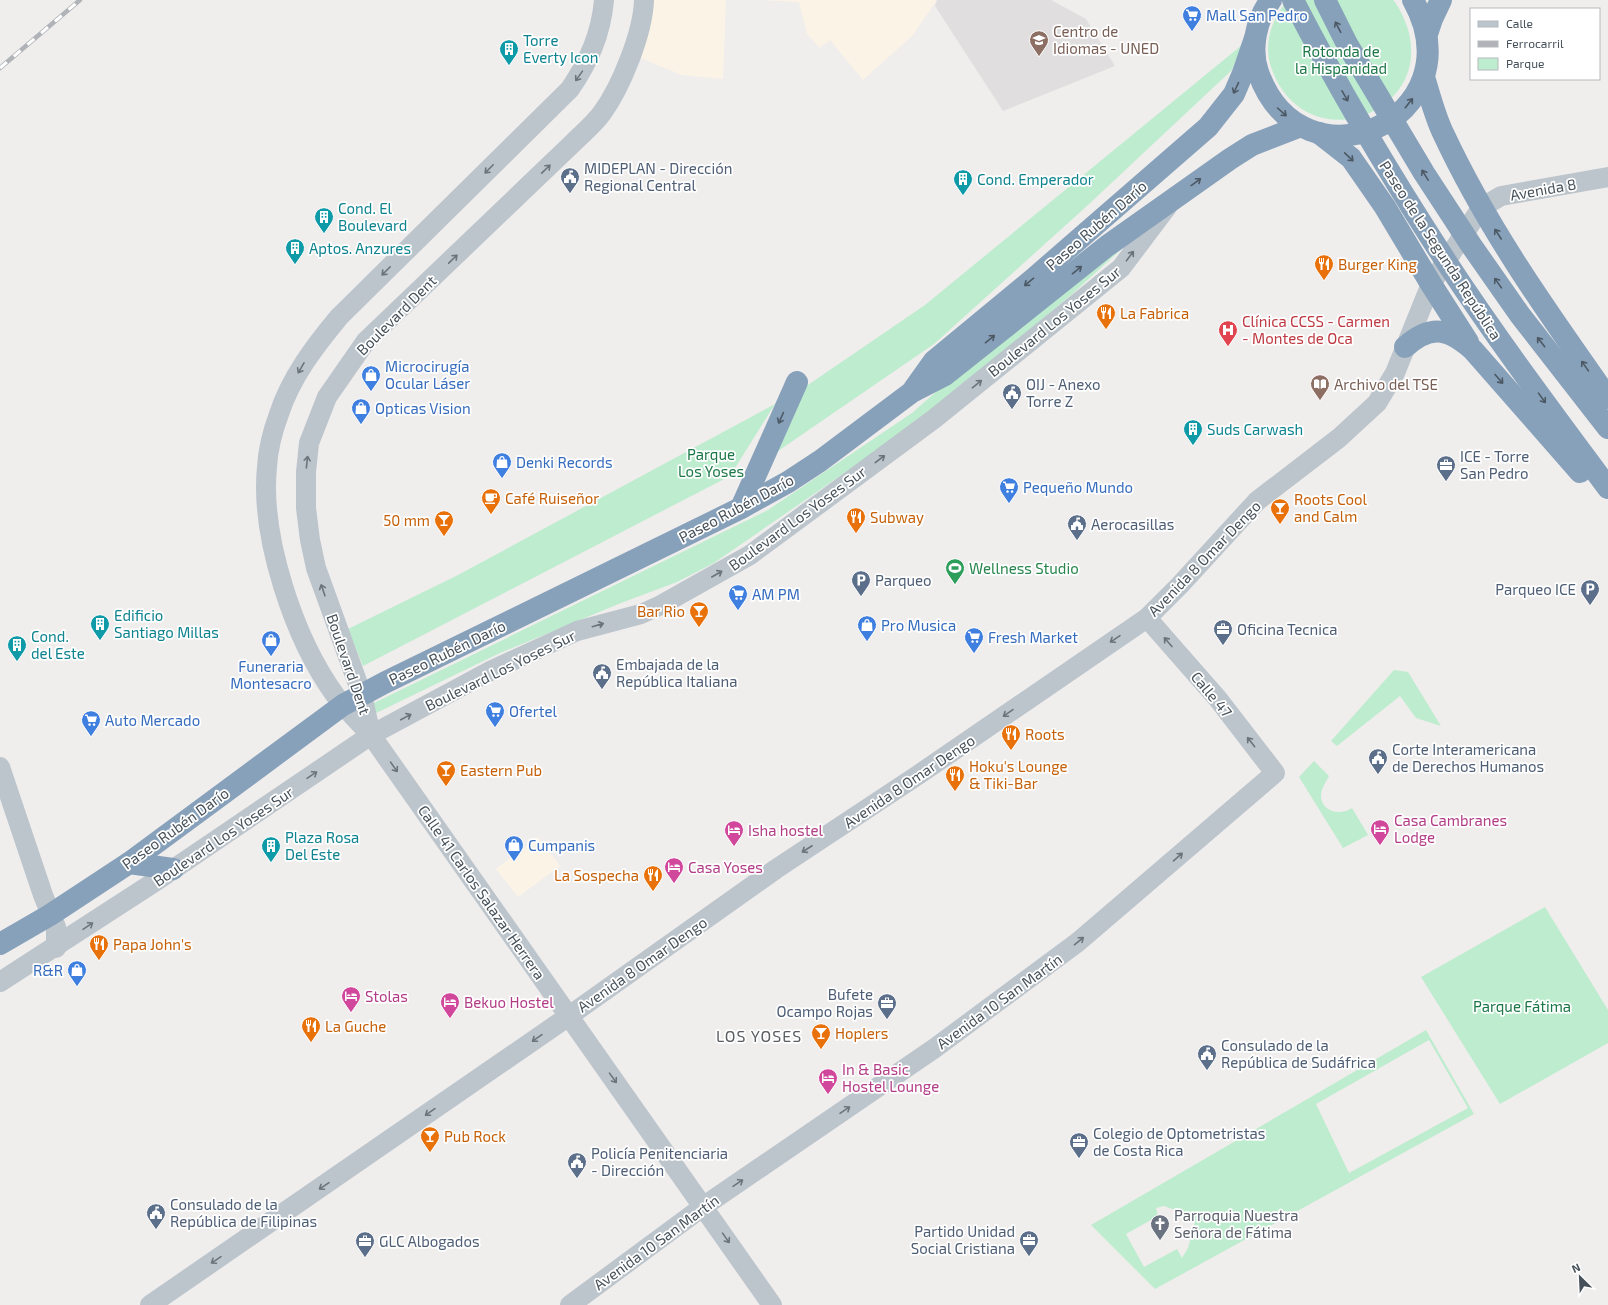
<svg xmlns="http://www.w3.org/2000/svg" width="1608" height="1305" font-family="'Exo 2',sans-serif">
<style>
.commercial{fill:#fbf4e6}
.education{fill:#e1dedf}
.green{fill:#bdecce;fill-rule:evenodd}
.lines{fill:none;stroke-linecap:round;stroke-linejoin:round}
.minor{stroke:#bcc5cc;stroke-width:20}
.highway{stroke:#87a1ba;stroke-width:22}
.rail-casing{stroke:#b0b3b7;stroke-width:4.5}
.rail{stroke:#fff;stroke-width:3;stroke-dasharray:9;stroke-linecap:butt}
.oneway{stroke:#4c5964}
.oneway2{stroke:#69747c}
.labels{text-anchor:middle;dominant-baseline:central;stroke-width:3.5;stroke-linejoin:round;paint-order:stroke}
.shop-label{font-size:15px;fill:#366cbe;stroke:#fff;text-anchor:start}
.education-label{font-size:15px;fill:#785e54;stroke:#fff;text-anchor:start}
.culture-label{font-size:15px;fill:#0d838f;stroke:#fff;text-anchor:start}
.park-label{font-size:15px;fill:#1b7746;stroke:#fff}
.service-label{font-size:15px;fill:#4e5e75;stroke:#fff;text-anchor:start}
.street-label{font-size:15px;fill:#46515a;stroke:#fff}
.food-label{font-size:15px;fill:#c56008;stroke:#fff;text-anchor:start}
.health-label{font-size:15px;fill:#be3a42;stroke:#fff;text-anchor:start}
.leisure-label{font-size:15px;fill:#27864d;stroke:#fff;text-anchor:start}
.hotel-label{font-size:15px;fill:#b23c85;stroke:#fff;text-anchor:start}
.worship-label{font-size:15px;fill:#5b616d;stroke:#fff;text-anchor:start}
.neighbourhood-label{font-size:16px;letter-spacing:1px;fill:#5a5e62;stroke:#fff}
</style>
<rect width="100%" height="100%" fill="#f0eded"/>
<!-- commercial -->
<g class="commercial">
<polygon points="641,0 726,0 723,79 682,75 631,54"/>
<polygon points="764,0 937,0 912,36 863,80 830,40 820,48 807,34 799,2"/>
<polygon points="538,837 560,866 518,897 496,869"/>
</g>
<!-- education -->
<polygon class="education" points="937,0 1051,0 1086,19 1115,66 1003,111 935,6"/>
<!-- green -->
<g class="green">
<path d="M1288,0H1393L1395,2C1461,104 1307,172 1271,67C1263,43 1272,18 1288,0Z"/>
<polygon points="1242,45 1232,70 1088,205 934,344 765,460 805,387 925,305"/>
<polygon points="1149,224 1071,295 921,420 714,563 677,582 621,603 500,653 372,715 372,704 768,510 912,413 1002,334"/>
<polygon points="775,404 730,476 363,666 348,629 458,575"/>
<polygon points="1394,670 1408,672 1441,726 1416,718 1400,696 1337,746 1331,741"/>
<path d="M1314,761L1329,776C1326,782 1322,787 1321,794C1320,812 1340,816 1352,808L1368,835L1343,848L1299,777Z"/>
<polygon points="1545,907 1608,1010 1608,1043 1500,1104 1421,977"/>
<path d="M1426,1030L1474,1114L1155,1289L1091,1225ZM1429,1040L1468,1108L1349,1173L1316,1104ZM1164,1206L1189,1215L1195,1222L1188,1248L1182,1258L1177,1249L1144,1267L1126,1234L1158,1216L1156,1208Z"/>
</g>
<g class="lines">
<!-- minor -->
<g class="minor">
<path d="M604,0C601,34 589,61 570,89L339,317C315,346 291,377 279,414C273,430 268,449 267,467C260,537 294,638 335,695C346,710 359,722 371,735L772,1305"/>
<path d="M371,735L362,695L316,568L310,540L306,508V472L309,443L327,397L366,341L574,142C583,133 594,124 602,113C621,87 643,33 644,0"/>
<polyline points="0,767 43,895 56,927 56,948"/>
<polyline points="0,982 156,881 371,735 492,670 577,631 641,614 661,605 750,555 934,419 1121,268 1167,207"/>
<polyline points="150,1305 569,1016 776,869 918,775 1147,618 1180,585 1257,501 1339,438 1377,403 1395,373 1431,284 1481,208 1501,196 1608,177"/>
<polyline points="570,1305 704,1206 935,1048 1078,942 1275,773 1218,699 1147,618"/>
</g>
<!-- highway -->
<g class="highway">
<path d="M1271,0C1256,19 1250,49 1258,72C1302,197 1479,119 1413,0"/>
<path d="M1293,0C1340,92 1393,180 1449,266C1499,342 1554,415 1608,488"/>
<polyline points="1325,0 1347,44 1424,173 1471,245 1520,315 1608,428"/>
<polyline points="1427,34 1432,19 1441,0"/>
<path d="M1424,77C1430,96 1435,117 1444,135C1488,229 1548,313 1608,398"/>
<polyline points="1319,133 1351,158 1385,207 1431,284 1468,342"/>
<path d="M1405,347C1431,324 1448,328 1473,350L1580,472"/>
<polyline points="914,389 934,361 1032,280 1208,127 1234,94 1243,73 1255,38"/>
<polyline points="741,508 797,382"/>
<polyline points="129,863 173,869"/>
<polyline points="0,944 50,915 129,863 343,705 384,683 741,508 788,482 820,461 912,392 945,375 1107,246 1230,159 1252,145 1301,126"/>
</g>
<defs>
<polyline id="rail" points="0,68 80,0"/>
</defs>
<!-- rail casing -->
<use href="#rail" class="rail-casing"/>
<!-- rail -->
<use href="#rail" class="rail"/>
</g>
<!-- one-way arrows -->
<defs><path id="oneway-shaft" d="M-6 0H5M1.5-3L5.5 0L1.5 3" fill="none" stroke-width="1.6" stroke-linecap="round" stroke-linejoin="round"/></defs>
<g class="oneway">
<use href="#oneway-shaft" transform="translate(1338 27) rotate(-117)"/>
<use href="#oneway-shaft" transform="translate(1236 88) rotate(115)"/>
<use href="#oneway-shaft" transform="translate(1345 96) rotate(60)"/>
<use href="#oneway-shaft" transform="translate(1409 103) rotate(-52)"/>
<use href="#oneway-shaft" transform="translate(1282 112) rotate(42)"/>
<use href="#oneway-shaft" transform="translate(1349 157) rotate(44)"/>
<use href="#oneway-shaft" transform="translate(1425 175) rotate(-122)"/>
<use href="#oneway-shaft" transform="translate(1196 182) rotate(-36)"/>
<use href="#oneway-shaft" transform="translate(1498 234) rotate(-123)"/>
<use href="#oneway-shaft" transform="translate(1077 270) rotate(-39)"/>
<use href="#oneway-shaft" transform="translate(1029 282) rotate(140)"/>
<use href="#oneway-shaft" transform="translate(1498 283) rotate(-125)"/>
<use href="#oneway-shaft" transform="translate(990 339) rotate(-39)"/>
<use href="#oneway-shaft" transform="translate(1541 342) rotate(-128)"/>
<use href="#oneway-shaft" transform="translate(1585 366) rotate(-125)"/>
<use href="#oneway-shaft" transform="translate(1499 379) rotate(49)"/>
<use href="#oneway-shaft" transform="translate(1542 398) rotate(54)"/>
<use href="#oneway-shaft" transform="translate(781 418) rotate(114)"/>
</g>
<g class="oneway2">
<use href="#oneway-shaft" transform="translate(579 76) rotate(125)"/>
<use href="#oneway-shaft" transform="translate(489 169) rotate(135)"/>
<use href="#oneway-shaft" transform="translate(546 169) rotate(-44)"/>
<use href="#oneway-shaft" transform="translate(1130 256) rotate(-53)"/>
<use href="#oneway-shaft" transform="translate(453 259) rotate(-44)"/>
<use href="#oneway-shaft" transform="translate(386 271) rotate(135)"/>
<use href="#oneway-shaft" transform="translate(301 368) rotate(120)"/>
<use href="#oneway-shaft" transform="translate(977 384) rotate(-39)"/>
<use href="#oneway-shaft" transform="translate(880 459) rotate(-37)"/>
<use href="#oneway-shaft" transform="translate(307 462) rotate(-84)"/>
<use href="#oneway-shaft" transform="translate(717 574) rotate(-30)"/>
<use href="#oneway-shaft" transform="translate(323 590) rotate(-109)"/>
<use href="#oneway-shaft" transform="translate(598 625) rotate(-16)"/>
<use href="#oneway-shaft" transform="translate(1115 639) rotate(146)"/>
<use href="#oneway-shaft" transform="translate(1168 642) rotate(-131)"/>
<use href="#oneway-shaft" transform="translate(1008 713) rotate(145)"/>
<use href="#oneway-shaft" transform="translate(406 717) rotate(-28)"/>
<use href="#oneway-shaft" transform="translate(1251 742) rotate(-128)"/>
<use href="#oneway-shaft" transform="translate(394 767) rotate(55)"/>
<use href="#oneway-shaft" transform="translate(312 775) rotate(-34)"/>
<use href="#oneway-shaft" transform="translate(807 849) rotate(147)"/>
<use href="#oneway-shaft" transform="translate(1178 857) rotate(-41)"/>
<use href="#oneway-shaft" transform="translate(88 926) rotate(-34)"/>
<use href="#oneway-shaft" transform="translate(1079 941) rotate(-39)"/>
<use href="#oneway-shaft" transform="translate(537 1038) rotate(145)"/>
<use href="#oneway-shaft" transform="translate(613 1078) rotate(54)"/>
<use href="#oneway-shaft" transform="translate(845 1110) rotate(-34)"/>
<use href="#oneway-shaft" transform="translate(430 1112) rotate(145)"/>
<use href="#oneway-shaft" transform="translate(738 1183) rotate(-34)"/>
<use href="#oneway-shaft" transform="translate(324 1186) rotate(146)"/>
<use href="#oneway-shaft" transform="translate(726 1238) rotate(55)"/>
<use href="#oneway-shaft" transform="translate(216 1260) rotate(146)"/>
</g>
<!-- icons -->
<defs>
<symbol id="supermarket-pin" viewBox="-11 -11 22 30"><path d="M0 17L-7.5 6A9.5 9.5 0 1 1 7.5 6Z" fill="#3f7fe0" stroke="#fff"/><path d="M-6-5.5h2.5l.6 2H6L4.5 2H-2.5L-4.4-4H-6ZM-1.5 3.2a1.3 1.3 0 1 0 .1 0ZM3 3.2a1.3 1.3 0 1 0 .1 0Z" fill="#fff"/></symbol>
<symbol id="university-pin" viewBox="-11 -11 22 30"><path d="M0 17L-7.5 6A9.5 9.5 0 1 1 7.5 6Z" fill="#8d6e63" stroke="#fff"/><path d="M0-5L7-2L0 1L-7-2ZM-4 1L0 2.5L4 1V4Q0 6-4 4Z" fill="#fff"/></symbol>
<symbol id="building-pin" viewBox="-11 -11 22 30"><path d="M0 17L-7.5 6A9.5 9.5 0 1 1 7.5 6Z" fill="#0f9aa8" stroke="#fff"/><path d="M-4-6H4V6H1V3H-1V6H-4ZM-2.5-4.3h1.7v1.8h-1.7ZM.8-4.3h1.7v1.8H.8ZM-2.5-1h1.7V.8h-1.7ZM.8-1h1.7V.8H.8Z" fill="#fff"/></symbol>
<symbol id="civic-pin" viewBox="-11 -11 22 30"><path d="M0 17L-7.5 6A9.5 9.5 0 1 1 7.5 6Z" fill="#5c6f8a" stroke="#fff"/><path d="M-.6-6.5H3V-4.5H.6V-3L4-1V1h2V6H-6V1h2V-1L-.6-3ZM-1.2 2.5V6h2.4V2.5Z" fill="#fff"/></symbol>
<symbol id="restaurant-pin" viewBox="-11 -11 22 30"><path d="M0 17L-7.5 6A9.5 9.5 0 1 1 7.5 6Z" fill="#e8710a" stroke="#fff"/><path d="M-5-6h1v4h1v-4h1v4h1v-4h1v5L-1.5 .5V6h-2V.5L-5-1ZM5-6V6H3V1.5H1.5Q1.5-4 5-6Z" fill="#fff"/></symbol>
<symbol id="hospital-pin" viewBox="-11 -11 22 30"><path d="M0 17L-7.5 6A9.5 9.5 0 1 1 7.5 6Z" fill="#e0444e" stroke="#fff"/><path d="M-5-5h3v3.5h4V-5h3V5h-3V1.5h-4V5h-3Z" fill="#fff"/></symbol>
<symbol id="shop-pin" viewBox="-11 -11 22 30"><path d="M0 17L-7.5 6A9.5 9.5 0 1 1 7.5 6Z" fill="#3f7fe0" stroke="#fff"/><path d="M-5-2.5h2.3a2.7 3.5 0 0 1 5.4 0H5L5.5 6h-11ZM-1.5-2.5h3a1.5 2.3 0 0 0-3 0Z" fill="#fff"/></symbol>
<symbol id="library-pin" viewBox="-11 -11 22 30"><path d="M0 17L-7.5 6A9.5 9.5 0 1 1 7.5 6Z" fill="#8d6e63" stroke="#fff"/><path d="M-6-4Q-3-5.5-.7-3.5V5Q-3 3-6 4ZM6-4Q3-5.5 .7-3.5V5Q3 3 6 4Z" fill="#fff"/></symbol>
<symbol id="office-pin" viewBox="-11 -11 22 30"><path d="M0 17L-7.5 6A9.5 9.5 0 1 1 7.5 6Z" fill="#5c6f8a" stroke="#fff"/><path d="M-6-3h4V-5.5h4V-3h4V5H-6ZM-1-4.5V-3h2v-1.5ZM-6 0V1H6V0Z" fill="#fff"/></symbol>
<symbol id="cafe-pin" viewBox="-11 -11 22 30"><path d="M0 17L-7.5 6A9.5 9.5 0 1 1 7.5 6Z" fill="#e8710a" stroke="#fff"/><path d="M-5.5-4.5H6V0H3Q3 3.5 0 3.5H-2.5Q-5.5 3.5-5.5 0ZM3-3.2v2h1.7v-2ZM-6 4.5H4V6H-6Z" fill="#fff"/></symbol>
<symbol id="bar-pin" viewBox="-11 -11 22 30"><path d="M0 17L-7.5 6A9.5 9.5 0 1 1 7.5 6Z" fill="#e8710a" stroke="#fff"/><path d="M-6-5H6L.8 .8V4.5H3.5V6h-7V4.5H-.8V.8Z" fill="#fff"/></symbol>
<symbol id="stadium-pin" viewBox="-11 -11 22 30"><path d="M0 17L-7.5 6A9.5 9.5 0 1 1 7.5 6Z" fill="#2e9e5b" stroke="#fff"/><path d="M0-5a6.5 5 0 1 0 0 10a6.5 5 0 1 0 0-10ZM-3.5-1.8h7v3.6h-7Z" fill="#fff"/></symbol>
<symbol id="parking-pin" viewBox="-11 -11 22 30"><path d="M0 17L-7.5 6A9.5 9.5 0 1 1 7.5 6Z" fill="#5c6f8a" stroke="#fff"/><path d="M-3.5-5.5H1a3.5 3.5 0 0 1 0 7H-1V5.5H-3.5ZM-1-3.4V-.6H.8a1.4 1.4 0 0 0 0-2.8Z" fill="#fff"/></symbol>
<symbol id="hotel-pin" viewBox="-11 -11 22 30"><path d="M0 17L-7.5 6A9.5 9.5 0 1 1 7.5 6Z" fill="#d1479c" stroke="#fff"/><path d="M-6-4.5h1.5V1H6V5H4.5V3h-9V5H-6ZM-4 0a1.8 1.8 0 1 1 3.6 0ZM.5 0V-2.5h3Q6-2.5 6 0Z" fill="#fff"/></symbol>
<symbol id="church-pin" viewBox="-11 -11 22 30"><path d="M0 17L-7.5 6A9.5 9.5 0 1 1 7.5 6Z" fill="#6b7280" stroke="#fff"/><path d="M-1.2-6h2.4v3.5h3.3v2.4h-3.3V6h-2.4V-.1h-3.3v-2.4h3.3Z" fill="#fff"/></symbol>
</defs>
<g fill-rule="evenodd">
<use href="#supermarket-pin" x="1181" y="4" width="22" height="30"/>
<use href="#university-pin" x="1028" y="29" width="22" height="30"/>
<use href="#building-pin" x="498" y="38" width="22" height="30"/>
<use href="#civic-pin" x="559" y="166" width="22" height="30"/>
<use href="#building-pin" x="952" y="168" width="22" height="30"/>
<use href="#building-pin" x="313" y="206" width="22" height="30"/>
<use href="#building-pin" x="284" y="237" width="22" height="30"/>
<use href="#restaurant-pin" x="1313" y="253" width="22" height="30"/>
<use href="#restaurant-pin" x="1095" y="302" width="22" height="30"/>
<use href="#hospital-pin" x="1217" y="319" width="22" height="30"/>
<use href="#shop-pin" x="360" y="364" width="22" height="30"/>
<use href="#library-pin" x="1309" y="373" width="22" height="30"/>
<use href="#civic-pin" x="1001" y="382" width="22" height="30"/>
<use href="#shop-pin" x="350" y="397" width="22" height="30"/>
<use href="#building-pin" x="1182" y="418" width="22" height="30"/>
<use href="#shop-pin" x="491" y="451" width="22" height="30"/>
<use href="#office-pin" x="1435" y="454" width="22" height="30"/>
<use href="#supermarket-pin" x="998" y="476" width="22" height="30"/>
<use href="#cafe-pin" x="480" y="487" width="22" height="30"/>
<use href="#bar-pin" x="1269" y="497" width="22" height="30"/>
<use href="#restaurant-pin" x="845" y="506" width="22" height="30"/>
<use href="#bar-pin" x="433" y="509" width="22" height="30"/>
<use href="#civic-pin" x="1066" y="513" width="22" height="30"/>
<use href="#stadium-pin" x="944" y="557" width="22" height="30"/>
<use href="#parking-pin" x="850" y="569" width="22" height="30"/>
<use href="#parking-pin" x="1579" y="578" width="22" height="30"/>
<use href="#supermarket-pin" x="727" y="583" width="22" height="30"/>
<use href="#bar-pin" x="688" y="600" width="22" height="30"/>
<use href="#building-pin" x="89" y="613" width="22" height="30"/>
<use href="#shop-pin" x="856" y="614" width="22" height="30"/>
<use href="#office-pin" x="1212" y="618" width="22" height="30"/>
<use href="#supermarket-pin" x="963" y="626" width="22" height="30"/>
<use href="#shop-pin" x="260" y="629" width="22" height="30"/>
<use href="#building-pin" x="6" y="634" width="22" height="30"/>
<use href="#civic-pin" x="591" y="662" width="22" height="30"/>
<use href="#supermarket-pin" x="484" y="700" width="22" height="30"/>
<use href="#supermarket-pin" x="80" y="709" width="22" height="30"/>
<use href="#restaurant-pin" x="1000" y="723" width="22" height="30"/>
<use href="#civic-pin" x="1367" y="747" width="22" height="30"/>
<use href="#bar-pin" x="435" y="759" width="22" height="30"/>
<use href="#restaurant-pin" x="944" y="764" width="22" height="30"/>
<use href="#hotel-pin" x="1369" y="818" width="22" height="30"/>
<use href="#hotel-pin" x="723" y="819" width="22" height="30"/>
<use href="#shop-pin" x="503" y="834" width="22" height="30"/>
<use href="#building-pin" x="260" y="835" width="22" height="30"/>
<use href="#hotel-pin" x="663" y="856" width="22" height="30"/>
<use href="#restaurant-pin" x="642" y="864" width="22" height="30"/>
<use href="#restaurant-pin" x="88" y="933" width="22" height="30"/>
<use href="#shop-pin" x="66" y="959" width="22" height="30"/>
<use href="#hotel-pin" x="340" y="985" width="22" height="30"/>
<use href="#hotel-pin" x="439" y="991" width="22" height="30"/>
<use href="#office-pin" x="876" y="992" width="22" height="30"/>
<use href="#restaurant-pin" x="300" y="1015" width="22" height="30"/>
<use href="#bar-pin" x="810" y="1022" width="22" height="30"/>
<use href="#civic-pin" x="1196" y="1043" width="22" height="30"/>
<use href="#hotel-pin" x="817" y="1067" width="22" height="30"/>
<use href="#bar-pin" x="419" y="1125" width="22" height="30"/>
<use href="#office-pin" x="1068" y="1131" width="22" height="30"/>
<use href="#civic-pin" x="566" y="1151" width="22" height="30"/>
<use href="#civic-pin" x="145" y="1202" width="22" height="30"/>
<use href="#church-pin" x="1149" y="1213" width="22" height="30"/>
<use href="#office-pin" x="1018" y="1229" width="22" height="30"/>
<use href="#office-pin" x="354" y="1230" width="22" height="30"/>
</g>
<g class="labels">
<!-- shop labels -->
<g class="shop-label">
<text x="1206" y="15">Mall San Pedro</text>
<text x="385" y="366">Microcirugía<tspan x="385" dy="17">Ocular Láser</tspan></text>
<text x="375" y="408">Opticas Vision</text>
<text x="516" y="462">Denki Records</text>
<text x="1023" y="487">Pequeño Mundo</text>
<text x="752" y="594">AM PM</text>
<text x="881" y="625">Pro Musica</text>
<text x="988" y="637">Fresh Market</text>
<text x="271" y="666" text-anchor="middle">Funeraria<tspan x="271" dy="17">Montesacro</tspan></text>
<text x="509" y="711">Ofertel</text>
<text x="105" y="720">Auto Mercado</text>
<text x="528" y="845">Cumpanis</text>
<text x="63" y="970" text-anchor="end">R&amp;R</text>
</g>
<!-- education labels -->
<g class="education-label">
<text x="1053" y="31">Centro de<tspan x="1053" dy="17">Idiomas - UNED</tspan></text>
<text x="1334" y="384">Archivo del TSE</text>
</g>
<!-- culture labels -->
<g class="culture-label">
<text x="523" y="40">Torre<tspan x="523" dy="17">Everty Icon</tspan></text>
<text x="977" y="179">Cond. Emperador</text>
<text x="338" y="208">Cond. El<tspan x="338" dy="17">Boulevard</tspan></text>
<text x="309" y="248">Aptos. Anzures</text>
<text x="1207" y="429">Suds Carwash</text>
<text x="114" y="615">Edificio<tspan x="114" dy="17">Santiago Millas</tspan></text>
<text x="31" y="636">Cond.<tspan x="31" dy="17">del Este</tspan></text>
<text x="285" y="837">Plaza Rosa<tspan x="285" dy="17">Del Este</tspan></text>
</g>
<!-- park labels -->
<g class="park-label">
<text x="1341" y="51">Rotonda de<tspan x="1341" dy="17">la Hispanidad</tspan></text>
<text x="711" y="454">Parque<tspan x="711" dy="17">Los Yoses</tspan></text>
<text x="1522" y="1006">Parque Fátima</text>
</g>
<!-- service labels -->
<g class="service-label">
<text x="584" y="168">MIDEPLAN - Dirección<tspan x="584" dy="17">Regional Central</tspan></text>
<text x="1026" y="384">OIJ - Anexo<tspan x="1026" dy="17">Torre Z</tspan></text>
<text x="1460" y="456">ICE - Torre<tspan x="1460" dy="17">San Pedro</tspan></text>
<text x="1091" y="524">Aerocasillas</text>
<text x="875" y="580">Parqueo</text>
<text x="1576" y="589" text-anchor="end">Parqueo ICE</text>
<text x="1237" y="629">Oficina Tecnica</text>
<text x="616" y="664">Embajada de la<tspan x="616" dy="17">República Italiana</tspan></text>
<text x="1392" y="749">Corte Interamericana<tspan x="1392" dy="17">de Derechos Humanos</tspan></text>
<text x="873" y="994" text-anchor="end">Bufete<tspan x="873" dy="17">Ocampo Rojas</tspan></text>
<text x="1221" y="1045">Consulado de la<tspan x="1221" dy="17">República de Sudáfrica</tspan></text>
<text x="1093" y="1133">Colegio de Optometristas<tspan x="1093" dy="17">de Costa Rica</tspan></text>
<text x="591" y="1153">Policía Penitenciaria<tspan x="591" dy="17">- Dirección</tspan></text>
<text x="170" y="1204">Consulado de la<tspan x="170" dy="17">República de Filipinas</tspan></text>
<text x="1015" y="1231" text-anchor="end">Partido Unidad<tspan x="1015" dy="17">Social Cristiana</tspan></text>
<text x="379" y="1241">GLC Albogados</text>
</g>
<!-- street labels -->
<g class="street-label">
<text transform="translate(1543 189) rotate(-10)">Avenida 8</text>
<text transform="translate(1096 225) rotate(-41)">Paseo Rubén Darío</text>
<text transform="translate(1441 250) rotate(57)">Paseo de la Segunda República</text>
<text transform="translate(396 315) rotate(-45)">Boulevard Dent</text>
<text transform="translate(1054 321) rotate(-39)">Boulevard Los Yoses Sur</text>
<text transform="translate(736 508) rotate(-28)">Paseo Rubén Darío</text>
<text transform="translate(797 518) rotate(-36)">Boulevard Los Yoses Sur</text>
<text transform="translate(1204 558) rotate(-46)">Avenida 8 Omar Dengo</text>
<text transform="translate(447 652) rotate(-26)">Paseo Rubén Darío</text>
<text transform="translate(349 664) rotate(71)">Boulevard Dent</text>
<text transform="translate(500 670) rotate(-26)">Boulevard Los Yoses Sur</text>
<text transform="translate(1212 694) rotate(50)">Calle 47</text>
<text transform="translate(909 781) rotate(-34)">Avenida 8 Omar Dengo</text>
<text transform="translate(175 828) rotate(-36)">Paseo Rubén Darío</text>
<text transform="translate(223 836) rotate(-34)">Boulevard Los Yoses Sur</text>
<text transform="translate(482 892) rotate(55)">Calle 41 Carlos Salazar Herrera</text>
<text transform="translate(642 964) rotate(-35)">Avenida 8 Omar Dengo</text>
<text transform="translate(999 1001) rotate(-36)">Avenida 10 San Martín</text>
<text transform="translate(656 1242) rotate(-36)">Avenida 10 San Martín</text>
</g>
<!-- food labels -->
<g class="food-label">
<text x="1338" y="264">Burger King</text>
<text x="1120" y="313">La Fabrica</text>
<text x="505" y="498">Café Ruiseñor</text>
<text x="1294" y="499">Roots Cool<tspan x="1294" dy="17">and Calm</tspan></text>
<text x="870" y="517">Subway</text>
<text x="430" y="520" text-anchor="end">50 mm</text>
<text x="685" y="611" text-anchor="end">Bar Rio</text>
<text x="1025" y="734">Roots</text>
<text x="969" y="766">Hoku's Lounge<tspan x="969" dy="17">&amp; Tiki-Bar</tspan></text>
<text x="460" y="770">Eastern Pub</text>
<text x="639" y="875" text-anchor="end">La Sospecha</text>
<text x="113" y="944">Papa John's</text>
<text x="325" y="1026">La Guche</text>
<text x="835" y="1033">Hoplers</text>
<text x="444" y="1136">Pub Rock</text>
</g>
<!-- health labels -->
<g class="health-label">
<text x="1242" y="321">Clínica CCSS - Carmen<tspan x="1242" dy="17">- Montes de Oca</tspan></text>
</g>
<!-- leisure labels -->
<g class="leisure-label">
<text x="969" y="568">Wellness Studio</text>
</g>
<!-- hotel labels -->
<g class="hotel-label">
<text x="1394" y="820">Casa Cambranes<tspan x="1394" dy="17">Lodge</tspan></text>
<text x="748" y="830">Isha hostel</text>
<text x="688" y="867">Casa Yoses</text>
<text x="365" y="996">Stolas</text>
<text x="464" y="1002">Bekuo Hostel</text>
<text x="842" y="1069">In &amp; Basic<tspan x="842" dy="17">Hostel Lounge</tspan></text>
</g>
<!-- worship labels -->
<g class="worship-label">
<text x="1174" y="1215">Parroquia Nuestra<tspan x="1174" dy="17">Señora de Fátima</tspan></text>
</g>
<!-- neighbourhood labels -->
<g class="neighbourhood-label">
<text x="759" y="1035">LOS YOSES</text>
</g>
</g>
<!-- legend -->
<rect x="1470" y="8" width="130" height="72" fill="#ffffff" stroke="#b5b9bd"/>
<rect x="1478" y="21" width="20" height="6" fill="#bcc5cc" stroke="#b5b9bd"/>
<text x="1506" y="28" font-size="12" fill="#46515a">Calle</text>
<rect x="1478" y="41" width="20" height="6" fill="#b0b3b7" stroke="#b5b9bd"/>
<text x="1506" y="48" font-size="12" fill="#46515a">Ferrocarril</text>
<rect x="1478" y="58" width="20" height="12" fill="#bdecce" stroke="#b5b9bd"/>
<text x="1506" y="68" font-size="12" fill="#46515a">Parque</text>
<!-- north arrow -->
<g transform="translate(1580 1277) rotate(336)" stroke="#ffffff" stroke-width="3" paint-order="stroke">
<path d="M0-3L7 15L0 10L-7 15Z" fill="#46515a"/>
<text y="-6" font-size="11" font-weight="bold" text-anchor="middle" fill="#46515a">N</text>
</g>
</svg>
